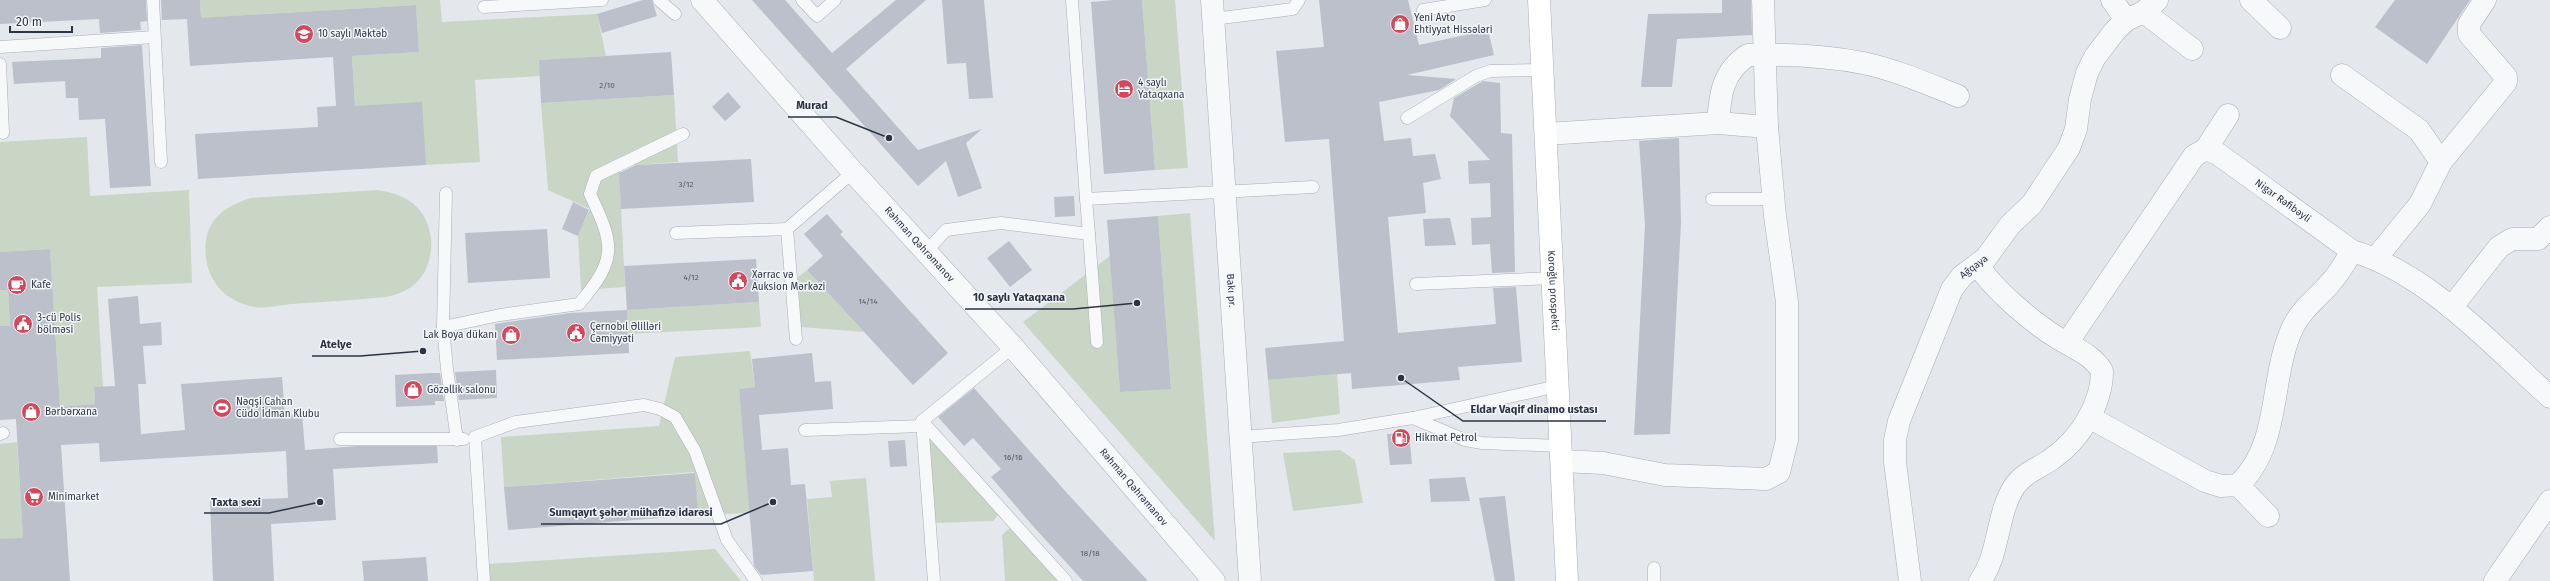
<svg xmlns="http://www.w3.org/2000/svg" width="2550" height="581" font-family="'Fira Sans',sans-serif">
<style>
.green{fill:#c9d6c5}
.building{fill:#bbc0ca}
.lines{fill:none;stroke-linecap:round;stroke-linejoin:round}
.lane-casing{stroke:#a9aeb7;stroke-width:13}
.street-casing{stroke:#a9aeb7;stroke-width:23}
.secondary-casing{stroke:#a9aeb7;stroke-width:23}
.lane{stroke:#f7f8fa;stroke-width:12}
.street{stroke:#f7f8fa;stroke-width:22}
.secondary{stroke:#fff;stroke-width:22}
.labels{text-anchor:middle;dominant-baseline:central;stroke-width:3;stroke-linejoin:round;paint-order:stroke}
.number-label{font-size:8px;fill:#4f5766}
.poi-label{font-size:10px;fill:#2b3445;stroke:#f4f6f9;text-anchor:start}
.street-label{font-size:10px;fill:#2b3445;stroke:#f4f6f9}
.leader{fill:none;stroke:#2b3445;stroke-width:1.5}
.callout-dot{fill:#2b3445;stroke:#f4f6f9;stroke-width:1.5}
.callout-label{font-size:11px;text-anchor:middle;font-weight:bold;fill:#2b3445;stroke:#f4f6f9;stroke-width:3;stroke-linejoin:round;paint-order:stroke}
</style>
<rect width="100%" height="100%" fill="#e4e7ec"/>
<!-- green -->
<g class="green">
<polygon points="200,0 440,0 442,22 597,14 606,56 539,60 540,76 475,80 480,162 426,165 355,106 352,56 419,52 416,5 201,18"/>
<polygon points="1142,0 1175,0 1188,168 1155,170"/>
<polygon points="674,95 678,162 619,166 625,287 581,290 578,236 590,209 548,190 541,103"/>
<polygon points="87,137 90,196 189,190 192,283 97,287 103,387 94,387 95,404 60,407 50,249 0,252 0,142"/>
<path d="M378,190C388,192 399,194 408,200C433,215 438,252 422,276C413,289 400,294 386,297C354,300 322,302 291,304C280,305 265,309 254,307C221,301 202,274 206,241C209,216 229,205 251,198Z"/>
<polygon points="1190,213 1215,541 1023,322 1110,256 1120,392 1171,388 1158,216"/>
<polygon points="807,270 864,332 801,327 798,277"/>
<polygon points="0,290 8,290 11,348 0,348"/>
<polygon points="759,302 761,327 628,334 627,310"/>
<polygon points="750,351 755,387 739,389 750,513 698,515 694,472 504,487 501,437 659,426 675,357"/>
<polygon points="1337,374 1340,414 1272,423 1268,380"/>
<polygon points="928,431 1000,512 993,521 933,523"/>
<polygon points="17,442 24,551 0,539 0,444"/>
<polygon points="1340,450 1355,460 1363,503 1293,511 1283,453"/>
<polygon points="866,478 875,581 814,581 807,499 832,497 830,481"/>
<polygon points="1013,525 1063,581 1005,581 1002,535"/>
<polygon points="715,549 741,581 490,581 488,564"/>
</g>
<!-- building -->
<g class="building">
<polygon points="0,0 146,0 147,21 140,22 141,30 100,33 99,19 0,24"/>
<polygon points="161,0 200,0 201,18 198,18 416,5 419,52 352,56 355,106 422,102 426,165 198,179 195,134 318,127 317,107 336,106 333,57 190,66 187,19 162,20"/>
<polygon points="643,0 652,0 657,16 602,33 597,14"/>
<polygon points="752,0 785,0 832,53 896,0 926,0 846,69 918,150 982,129 966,143 982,188 958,197 946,161 918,186"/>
<polygon points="942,0 984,0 993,98 969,99 966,63 947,64"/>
<polygon points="1114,0 1142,0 1155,170 1104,174 1091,2"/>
<polygon points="1319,0 1408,0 1419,45 1488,30 1494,55 1407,75 1456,79 1439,90 1379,102 1384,141 1411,138 1413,156 1435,154 1441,179 1423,183 1426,213 1388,217 1398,333 1496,324 1493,288 1516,287 1522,362 1458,367 1460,380 1352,389 1351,373 1268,380 1265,348 1344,341 1329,139 1285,142 1276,51 1324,47"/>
<polygon points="1722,0 1751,0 1752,35 1677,39 1672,87 1641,87 1648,14 1722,13"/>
<polygon points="2395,0 2470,0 2427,64 2375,27"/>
<polygon points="142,45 151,186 110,188 105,119 79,120 78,98 66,98 65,81 14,84 12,62 101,58 101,48"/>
<polygon points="671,52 674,95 541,103 539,60"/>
<polygon points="1483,81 1500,83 1501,133 1512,134 1515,272 1492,273 1490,244 1472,245 1471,218 1491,217 1490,183 1469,184 1468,161 1490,160 1450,116 1454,98"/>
<polygon points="728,92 741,107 725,121 712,107"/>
<polygon points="1679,138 1681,223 1670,434 1634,435 1645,225 1639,141"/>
<polygon points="751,159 754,202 621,209 619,173 636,165"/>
<polygon points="1074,196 1075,216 1055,217 1054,197"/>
<polygon points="573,202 589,210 578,236 562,229"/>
<polygon points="827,214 843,232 840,234 948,353 913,385 807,270 823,256 804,234"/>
<polygon points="1158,216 1171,389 1120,392 1107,220"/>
<polygon points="1450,218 1456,245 1425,246 1423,219"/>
<polygon points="547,229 550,278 468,283 465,233"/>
<polygon points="1009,241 1032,270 1010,287 987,258"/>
<polygon points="50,249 60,407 95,404 94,387 115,386 108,299 138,296 140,324 161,322 162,345 143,346 146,384 138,384 141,434 185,430 181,384 282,377 285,415 302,414 305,450 358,446 437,446 438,463 333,469 336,520 271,524 274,581 213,581 210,501 288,498 286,451 100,462 99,443 61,445 70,581 0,581 0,539 23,538 16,419 0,420 0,326 10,326 8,290 0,290 0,252"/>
<polygon points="756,259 759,302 627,310 624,266"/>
<polygon points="627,310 629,353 497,360 495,324 570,313"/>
<polygon points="812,353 815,382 831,381 833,409 759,415 762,450 788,448 791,485 805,484 813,571 761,575 754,566 739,389 755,387 752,359"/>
<polygon points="496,370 497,398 459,400 455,372"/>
<polygon points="433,373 440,373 444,401 435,401 435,405 396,407 395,375"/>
<polygon points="974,388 1067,493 1148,581 1083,581 1032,525 991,477 1001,469 973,438 964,446 938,417"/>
<polygon points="1409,433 1412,464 1390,465 1387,434"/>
<polygon points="905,440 907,466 890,467 888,441"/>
<polygon points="695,473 698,515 508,530 504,487"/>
<polygon points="1465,477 1470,501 1431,502 1429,479"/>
<polygon points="1505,496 1515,581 1495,581 1479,498"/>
<polygon points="426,557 428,581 364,581 362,561"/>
</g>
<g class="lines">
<defs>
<g id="lane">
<polyline points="153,0 161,162"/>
<polyline points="659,0 675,14"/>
<polyline points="802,0 817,16 835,0"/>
<polyline points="1072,0 1086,199"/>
<polyline points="484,7 602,0"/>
<polyline points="1423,10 1485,0"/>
<polyline points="1213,19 1293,9 1299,0"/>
<polyline points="0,47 154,37"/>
<polyline points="0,64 3,133"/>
<polyline points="1407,118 1476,76 1490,71 1543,70"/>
<polyline points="446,193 443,327 447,369 457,440"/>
<polyline points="1712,199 1774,199"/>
<polyline points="676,233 787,229"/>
<polyline points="1089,234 1097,342"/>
<polyline points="926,252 946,230 1001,223 1089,234 1086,199 1313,187"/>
<polyline points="1416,284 1553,278"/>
<path d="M443,327L500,315L579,304C618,258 614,245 590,194L596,176L683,134"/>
<polyline points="796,339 787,229 853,172"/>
<polyline points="1558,386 1413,418 1465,440 1482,443 1561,446"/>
<polyline points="922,421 1066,581"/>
<polyline points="805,430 923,426"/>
<polyline points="0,434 3,433"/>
<polyline points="1239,437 1338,430 1413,418"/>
<polyline points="340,439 464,439"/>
<polyline points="1654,568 1654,581"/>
<polyline points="484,581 475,437 516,422 644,405 660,409 675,417 695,451 727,540 756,581"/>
<polyline points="934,581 922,421 1013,347"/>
</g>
<g id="street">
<path id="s1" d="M702,0L853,172L1013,347L1214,581"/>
<path id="s2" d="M1212,0L1250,581"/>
<polyline points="2112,0 2126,20"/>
<polyline points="2251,0 2280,28"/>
<polyline points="2144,12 2192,49"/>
<polyline points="2342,75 2419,130 2441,162"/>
<path d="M1718,123C1720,95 1722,72 1748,55C1785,54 1826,56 1863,63C1896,70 1928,84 1958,96"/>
<polyline points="1546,134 1718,123 1767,127"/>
<polyline points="2206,149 2228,115"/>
<polyline points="2376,258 2420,204 2441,162 2506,82 2506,77 2469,34 2469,24 2485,0"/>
<path d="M1978,265C1993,289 2032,322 2056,337C2073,348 2091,353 2102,371C2102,404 2080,439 2053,458C2040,468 2024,472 2014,487C1996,515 2000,554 1980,581"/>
<polyline points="2451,308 2499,247 2512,239 2538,239 2550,227"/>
<path id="s3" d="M2067,343L2194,156L2206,149L2218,154L2352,251C2428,273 2492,345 2550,397"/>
<path d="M2089,417L2205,481L2221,486L2238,485C2282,445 2269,376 2293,327C2302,308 2319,297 2332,281C2340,272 2346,261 2352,251"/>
<polyline points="1562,461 1603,463 1665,475 1766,479 1779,472 1787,440 1787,302 1775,216 1767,127 1763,0"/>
<polyline points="2238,485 2268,516"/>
<path id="s4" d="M1910,581L1895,462V440L1899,421L1952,289L1962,276L1986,258L2010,225L2032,204L2069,148L2076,129L2080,99L2087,73L2095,57L2114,32L2126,20L2144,12L2157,0"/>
<polyline points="2495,581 2550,501"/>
</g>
<g id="secondary">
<path id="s5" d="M1539,0L1567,581"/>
</g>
</defs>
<!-- lane casing -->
<use href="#lane" class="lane-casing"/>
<!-- street casing -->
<use href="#street" class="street-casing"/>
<!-- secondary casing -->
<use href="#secondary" class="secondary-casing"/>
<!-- lane -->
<use href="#lane" class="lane"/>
<!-- street -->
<use href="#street" class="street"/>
<!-- secondary -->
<use href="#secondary" class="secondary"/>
</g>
<!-- icons -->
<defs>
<symbol id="shop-disc" viewBox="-11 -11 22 22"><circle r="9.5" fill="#d1495b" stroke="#f4f6f9"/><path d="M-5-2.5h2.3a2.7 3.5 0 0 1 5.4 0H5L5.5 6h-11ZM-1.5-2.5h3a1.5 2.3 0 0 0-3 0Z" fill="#fff"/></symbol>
<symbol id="school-disc" viewBox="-11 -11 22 22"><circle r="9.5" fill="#d1495b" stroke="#f4f6f9"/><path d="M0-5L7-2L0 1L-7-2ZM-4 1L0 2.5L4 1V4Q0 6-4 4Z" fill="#fff"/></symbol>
<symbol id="hotel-disc" viewBox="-11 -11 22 22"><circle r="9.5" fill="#d1495b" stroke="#f4f6f9"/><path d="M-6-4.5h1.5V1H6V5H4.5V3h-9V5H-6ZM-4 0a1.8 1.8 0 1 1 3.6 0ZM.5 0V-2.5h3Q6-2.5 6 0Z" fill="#fff"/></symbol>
<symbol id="civic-disc" viewBox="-11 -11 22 22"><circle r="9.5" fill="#d1495b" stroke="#f4f6f9"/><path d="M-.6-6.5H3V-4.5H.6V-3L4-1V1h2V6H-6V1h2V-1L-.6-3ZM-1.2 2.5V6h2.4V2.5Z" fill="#fff"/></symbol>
<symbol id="cafe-disc" viewBox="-11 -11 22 22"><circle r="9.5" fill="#d1495b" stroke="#f4f6f9"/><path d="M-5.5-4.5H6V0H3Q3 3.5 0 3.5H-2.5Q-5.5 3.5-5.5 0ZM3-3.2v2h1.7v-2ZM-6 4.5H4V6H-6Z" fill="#fff"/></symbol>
<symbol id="stadium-disc" viewBox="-11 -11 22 22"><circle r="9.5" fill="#d1495b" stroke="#f4f6f9"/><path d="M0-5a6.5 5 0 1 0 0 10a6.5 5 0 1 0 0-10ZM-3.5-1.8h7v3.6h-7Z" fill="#fff"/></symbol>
<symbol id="fuel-disc" viewBox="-11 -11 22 22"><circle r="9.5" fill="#d1495b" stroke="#f4f6f9"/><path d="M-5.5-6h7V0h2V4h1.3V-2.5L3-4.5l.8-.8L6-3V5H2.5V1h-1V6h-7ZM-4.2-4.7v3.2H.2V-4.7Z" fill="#fff"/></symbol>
<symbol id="supermarket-disc" viewBox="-11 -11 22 22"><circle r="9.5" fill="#d1495b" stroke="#f4f6f9"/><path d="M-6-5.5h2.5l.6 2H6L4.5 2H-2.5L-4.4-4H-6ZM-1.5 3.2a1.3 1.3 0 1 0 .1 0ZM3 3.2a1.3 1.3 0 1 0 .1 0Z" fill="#fff"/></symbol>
</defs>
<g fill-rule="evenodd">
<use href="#shop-disc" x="1389" y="13" width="22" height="22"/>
<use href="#school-disc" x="293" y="23" width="22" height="22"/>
<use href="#hotel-disc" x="1113" y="78" width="22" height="22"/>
<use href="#civic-disc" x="727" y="270" width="22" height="22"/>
<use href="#cafe-disc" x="6" y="274" width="22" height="22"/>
<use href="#civic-disc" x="12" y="313" width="22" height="22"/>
<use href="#civic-disc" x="565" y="322" width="22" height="22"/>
<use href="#shop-disc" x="500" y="324" width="22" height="22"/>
<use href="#shop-disc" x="402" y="379" width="22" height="22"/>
<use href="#stadium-disc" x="211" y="397" width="22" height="22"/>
<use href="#shop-disc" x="20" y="401" width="22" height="22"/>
<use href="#fuel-disc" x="1390" y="427" width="22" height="22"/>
<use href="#supermarket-disc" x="23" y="486" width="22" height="22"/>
</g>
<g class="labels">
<!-- number labels -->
<g class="number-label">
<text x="607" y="85">2/10</text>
<text x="686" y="184">3/12</text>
<text x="691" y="277">4/12</text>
<text x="868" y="301">14/14</text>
<text x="1013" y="457">16/16</text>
<text x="1090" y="553">18/18</text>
</g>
<!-- poi labels -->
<g class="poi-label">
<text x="1414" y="18">Yeni Avto<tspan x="1414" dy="12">Ehtiyyat Hissələri</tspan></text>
<text x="318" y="34">10 saylı Məktəb</text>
<text x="1138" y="83">4 saylı<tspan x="1138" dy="12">Yataqxana</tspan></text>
<text x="752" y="275">Xərrac və<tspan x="752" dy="12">Auksion Mərkəzi</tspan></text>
<text x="31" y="285">Kafe</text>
<text x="37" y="318">3-cü Polis<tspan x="37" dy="12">bölməsi</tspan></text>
<text x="590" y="327">Çernobıl Əlilləri<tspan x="590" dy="12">Cəmiyyəti</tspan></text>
<text x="497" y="335" text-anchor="end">Lak Boya dükanı</text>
<text x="427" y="390">Gözəllik salonu</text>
<text x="236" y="402">Nəqşi Cahan<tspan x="236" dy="12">Cüdo İdman Klubu</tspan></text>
<text x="45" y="412">Bərbərxana</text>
<text x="1415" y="438">Hikmət Petrol</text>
<text x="48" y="497">Minimarket</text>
</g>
<!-- street labels -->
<g class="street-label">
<text stroke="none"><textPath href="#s3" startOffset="333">Nigar Rəfibəyli</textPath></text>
<text stroke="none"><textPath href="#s1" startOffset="327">Rəhman Qəhrəmanov</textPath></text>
<text stroke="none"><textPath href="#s4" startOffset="335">Ağqaya</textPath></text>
<text stroke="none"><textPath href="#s5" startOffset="291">Koroğlu prospekti</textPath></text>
<text stroke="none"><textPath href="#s2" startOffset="291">Bakı pr.</textPath></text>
<text stroke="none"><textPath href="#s1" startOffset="651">Rəhman Qəhrəmanov</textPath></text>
</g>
</g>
<!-- callouts -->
<path class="leader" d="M889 138L836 117H788M1137 303L1073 309H965M423 351L360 356H312M1401 378L1463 421H1606M320 502L269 513H204M773 502L721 524H541"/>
<g class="callout-dot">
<circle cx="889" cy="138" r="4"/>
<circle cx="1137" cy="303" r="4"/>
<circle cx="423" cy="351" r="4"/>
<circle cx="1401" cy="378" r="4"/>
<circle cx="320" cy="502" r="4"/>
<circle cx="773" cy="502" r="4"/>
</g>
<g class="callout-label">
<text x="812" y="109">Murad</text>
<text x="1019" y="301">10 saylı Yataqxana</text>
<text x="336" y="348">Atelye</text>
<text x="1534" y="413">Eldar Vaqif dinamo ustası</text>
<text x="236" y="506">Taxta sexi</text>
<text x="631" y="516">Sumqayıt şəhər mühafizə idarəsi</text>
</g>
<!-- scale -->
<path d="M10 26v6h62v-6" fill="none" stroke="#2b3445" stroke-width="2"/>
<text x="16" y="26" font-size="12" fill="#2b3445" stroke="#f4f6f9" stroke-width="3" paint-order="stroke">20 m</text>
</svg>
